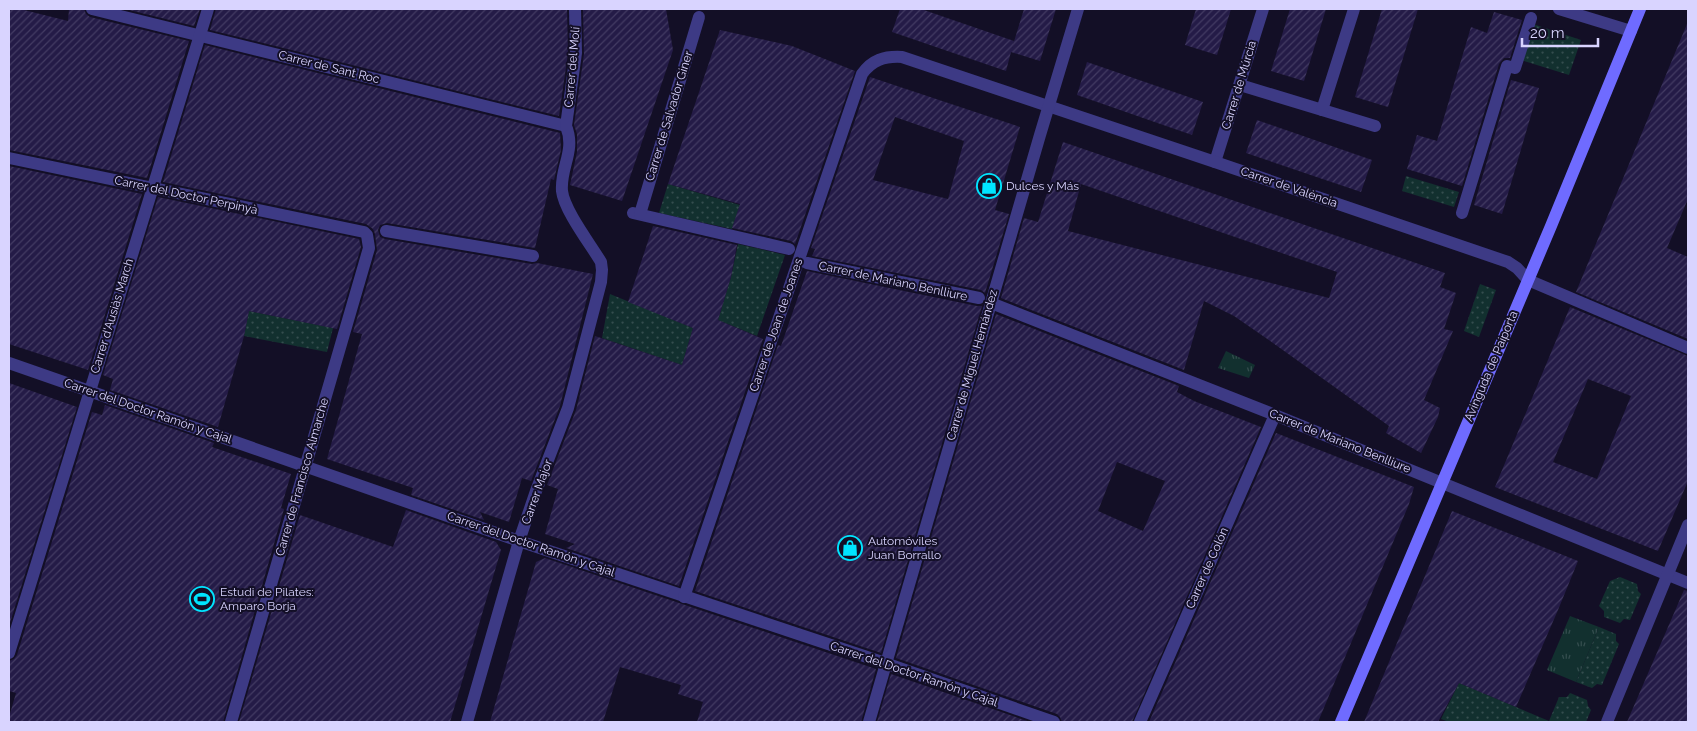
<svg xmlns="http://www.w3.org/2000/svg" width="1697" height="731" font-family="Raleway,sans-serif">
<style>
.grass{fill:url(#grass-dots)}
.park{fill:url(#park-tufts)}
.building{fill:url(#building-hatch);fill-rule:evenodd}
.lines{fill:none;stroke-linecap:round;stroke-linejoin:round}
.street{stroke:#3d3a85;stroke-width:12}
.secondary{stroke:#6f6bff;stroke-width:12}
.labels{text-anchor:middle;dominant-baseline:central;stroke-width:4;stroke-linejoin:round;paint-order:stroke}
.street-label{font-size:12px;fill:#d9d4ff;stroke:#130f26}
.poi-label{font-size:12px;fill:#d9d4ff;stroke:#130f26;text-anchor:start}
</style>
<defs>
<pattern id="grass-dots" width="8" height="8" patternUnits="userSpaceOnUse" patternTransform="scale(1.25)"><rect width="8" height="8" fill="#12302f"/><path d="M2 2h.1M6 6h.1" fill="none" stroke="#344d4e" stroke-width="1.8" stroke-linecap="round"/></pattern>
<pattern id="park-tufts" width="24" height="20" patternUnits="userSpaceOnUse" patternTransform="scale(1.25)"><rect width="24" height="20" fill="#12302f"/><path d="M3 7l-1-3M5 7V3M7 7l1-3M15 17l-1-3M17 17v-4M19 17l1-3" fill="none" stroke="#344d4e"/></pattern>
<pattern id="building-hatch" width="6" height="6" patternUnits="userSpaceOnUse" patternTransform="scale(1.25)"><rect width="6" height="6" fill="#241b47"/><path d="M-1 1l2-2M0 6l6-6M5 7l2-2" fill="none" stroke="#433b63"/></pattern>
</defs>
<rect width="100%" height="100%" fill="#130f26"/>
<!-- grass -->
<g class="grass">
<polygon points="1533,24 1581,40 1569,75 1521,60"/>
<polygon points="1406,176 1459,192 1454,207 1402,191"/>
<polygon points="668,184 740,205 732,229 659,213"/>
<polygon points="738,244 785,255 757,336 718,320 731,277"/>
<polygon points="1480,284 1496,290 1479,337 1464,331"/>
<polygon points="610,294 693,328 682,365 602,338"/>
<polygon points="249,311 333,328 327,352 244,336"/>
<polygon points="1620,577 1637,584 1638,591 1641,594 1630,620 1624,619 1620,623 1604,617 1604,611 1599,606 1610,581"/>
<polygon points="1599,627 1616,634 1616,641 1619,644 1602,685 1597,684 1592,688 1576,682"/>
<polygon points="1459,683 1549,721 1559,697 1567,697 1570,693 1587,700 1588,706 1591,710 1586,722 1449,722 1441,719"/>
</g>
<!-- park -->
<g class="park">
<polygon points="1226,351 1255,365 1249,378 1218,368"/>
<polygon points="1570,616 1599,627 1576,682 1547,670"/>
</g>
<!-- building -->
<g class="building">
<polygon points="9,9 20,9 68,21 69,9 84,9 86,14 90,17 189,41 147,178 9,150"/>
<polygon points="125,9 200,9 194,26"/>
<polygon points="216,9 567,9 568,53 559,116 210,30"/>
<polygon points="583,9 666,9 673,50 622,201 570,185 577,152 577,134 574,125 584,54"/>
<polygon points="900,9 921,9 1014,41 1012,48 1024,9 1056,9 1040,61 1011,52 1006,71 892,32"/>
<polygon points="1196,9 1231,9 1217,55 1185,45"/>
<polygon points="1290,9 1326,9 1304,81 1271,71"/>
<polygon points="1382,9 1418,9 1388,107 1355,97"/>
<polygon points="1494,12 1522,20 1510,58 1504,58 1499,64 1462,186 1407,169 1417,135 1437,141 1471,27 1487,33"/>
<polygon points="1687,24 1688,199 1667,248 1688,257 1688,339 1576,292"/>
<polygon points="720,30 792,46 855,71 795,244 791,241 732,228 740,204 668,184"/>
<polygon points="205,45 560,133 561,150 554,180 551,179 535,248 387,223 380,225 378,230 380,237 385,239 532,264 537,263 593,274 560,406 531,481 522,478 509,522 480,512 484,520 411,495 413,488 327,459 362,334 353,332 377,250 375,234 373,229 366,224 163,182"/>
<polygon points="1087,62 1203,102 1192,135 1077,95"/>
<path d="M870,77L1020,127L995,210L1009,214L985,293L981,290L812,256L815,249L811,248ZM895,117L964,141L948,199L873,180Z"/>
<polygon points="1511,80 1539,88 1502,214 1474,205"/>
<polygon points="1257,120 1372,160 1361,192 1246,153"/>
<path d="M1063,142L1445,273L1440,287L1456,293L1444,329L1453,331L1424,400L1440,408L1438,417L1421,453L1386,433L1389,426L1273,343L1234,316L1204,301L1184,370L1001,298L1024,218L1038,222ZM1081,184L1337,272L1329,298L1068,231Z"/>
<polygon points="9,166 142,194 88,370 9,344"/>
<polygon points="158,197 359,239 361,247 337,329 249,311 244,336 218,427 110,390 113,379 103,375"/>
<polygon points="653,226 737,245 731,277 718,320 763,339 679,586 566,548 575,544 545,534 558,489 547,485 576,410 595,336 682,365 693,328 628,302"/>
<polygon points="807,271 977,306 982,306 881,653 695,591 778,345 781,346"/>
<path d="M1570,307L1688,356V481L1658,551L1495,487ZM1588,379L1631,396L1597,479L1553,462Z"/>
<path d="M996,314L1179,386L1177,392L1194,401L1261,427L1132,722H1062L1060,717L1057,714L896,658ZM1117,462L1165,481L1143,531L1098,511Z"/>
<polygon points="9,383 77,407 9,626"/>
<polygon points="105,405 214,443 212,447 291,474 281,508 284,509 223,722 9,722 9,717 16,693 9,691 9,661 14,659 17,655 92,412 102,415"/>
<polygon points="1276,433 1414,487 1409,504 1318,722 1149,722"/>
<polygon points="406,510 496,542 501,550 450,722 239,722 300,515 393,547"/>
<polygon points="1452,511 1578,561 1558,610 1516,707 1459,683 1438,722 1364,722"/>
<polygon points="545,558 876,669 861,722 697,722 703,702 678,694 681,685 620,667 603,722 490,722 536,562"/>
<polygon points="1684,590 1688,591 1688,722 1627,722"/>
<polygon points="891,674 1030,722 877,722"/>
</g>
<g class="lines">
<!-- street -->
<g class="street">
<polyline points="92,9 566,126"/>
<polyline points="1559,9 1631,31"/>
<polyline points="1240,85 1375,126"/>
<polyline points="1322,110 1354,9"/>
<polyline points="9,158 364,232 367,235 369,248 231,722"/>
<polyline points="1215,162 1263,9"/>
<polyline points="633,213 789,249"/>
<polyline points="1462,213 1507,66 1515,68 1531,18"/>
<polyline points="640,214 699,17"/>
<polyline points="386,231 533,256"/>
<polyline points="807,263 979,298"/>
<polyline points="991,303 1275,415 1688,583"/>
<polyline points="9,363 519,541 885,663 1054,722"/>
<path d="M684,597L862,74C872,60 884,56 902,57L1215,162L1508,262L1517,268L1528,280L1688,348"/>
<polyline points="9,653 208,9"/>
<path d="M467,722L519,541L536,491L568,408L601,282L602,270L601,262C591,245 564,210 562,191C560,167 576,151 566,126L576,53L575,9"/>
<polyline points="869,722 1040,135 1078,9"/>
<polyline points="1140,722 1275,415"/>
<polyline points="1607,722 1688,525"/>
</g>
<!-- secondary -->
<polyline class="secondary" points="1341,722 1551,226 1640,9"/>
</g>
<!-- icons -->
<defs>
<symbol id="shop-ring" viewBox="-11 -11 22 22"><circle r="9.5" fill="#130f26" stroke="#00e5ff" stroke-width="1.5"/><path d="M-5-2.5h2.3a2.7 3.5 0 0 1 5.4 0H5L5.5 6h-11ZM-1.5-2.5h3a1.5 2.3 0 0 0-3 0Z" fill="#00e5ff"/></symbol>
<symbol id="stadium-ring" viewBox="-11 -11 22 22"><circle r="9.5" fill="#130f26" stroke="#00e5ff" stroke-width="1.5"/><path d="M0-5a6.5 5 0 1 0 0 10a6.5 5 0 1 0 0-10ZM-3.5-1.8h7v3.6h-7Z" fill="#00e5ff"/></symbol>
</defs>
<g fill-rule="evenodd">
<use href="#shop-ring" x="975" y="172" width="28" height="28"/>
<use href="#shop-ring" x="836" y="534" width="28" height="28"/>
<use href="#stadium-ring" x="188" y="585" width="28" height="28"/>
</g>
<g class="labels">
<!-- street labels -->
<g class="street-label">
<text transform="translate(329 67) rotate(14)">Carrer de Sant Roc</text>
<text transform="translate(572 67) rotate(-85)">Carrer del Molí</text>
<text transform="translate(1239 85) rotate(-73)">Carrer de Múrcia</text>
<text transform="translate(669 116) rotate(-73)">Carrer de Salvador Giner</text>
<text transform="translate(1289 187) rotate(19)">Carrer de València</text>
<text transform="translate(186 195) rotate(12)">Carrer del Doctor Perpinyà</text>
<text transform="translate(893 281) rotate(12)">Carrer de Mariano Benlliure</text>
<text transform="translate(112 316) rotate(-73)">Carrer d'Ausiàs March</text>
<text transform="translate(776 325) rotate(-71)">Carrer de Joan de Joanes</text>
<text transform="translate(972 365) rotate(-74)">Carrer de Miguel Hernández</text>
<text transform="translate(1491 366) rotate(-67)">Avinguda de Paiporta</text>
<text transform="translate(148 411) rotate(19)">Carrer del Doctor Ramón y Cajal</text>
<text transform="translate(1340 441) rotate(22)">Carrer de Mariano Benlliure</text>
<text transform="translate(302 477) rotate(-74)">Carrer de Francisco Almarche</text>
<text transform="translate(537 492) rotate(-70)">Carrer Major</text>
<text transform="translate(531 544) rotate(19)">Carrer del Doctor Ramón y Cajal</text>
<text transform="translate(1207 568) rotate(-66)">Carrer de Colón</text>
<text transform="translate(914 674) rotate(19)">Carrer del Doctor Ramón y Cajal</text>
</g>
<!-- poi labels -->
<g class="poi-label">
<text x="1006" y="186">Dulces y Más</text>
<text x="868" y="541">Automóviles<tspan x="868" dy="14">Juan Borrallo</tspan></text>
<text x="220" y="592">Estudi de Pilates:<tspan x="220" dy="14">Amparo Borja</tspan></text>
</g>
</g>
<!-- border -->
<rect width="1697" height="731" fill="none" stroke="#d9d4ff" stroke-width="20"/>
<!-- scale -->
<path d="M1522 38v8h76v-8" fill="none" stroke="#d9d4ff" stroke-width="2.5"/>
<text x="1530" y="38" font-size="15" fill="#d9d4ff" stroke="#130f26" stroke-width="4" paint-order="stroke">20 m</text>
</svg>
